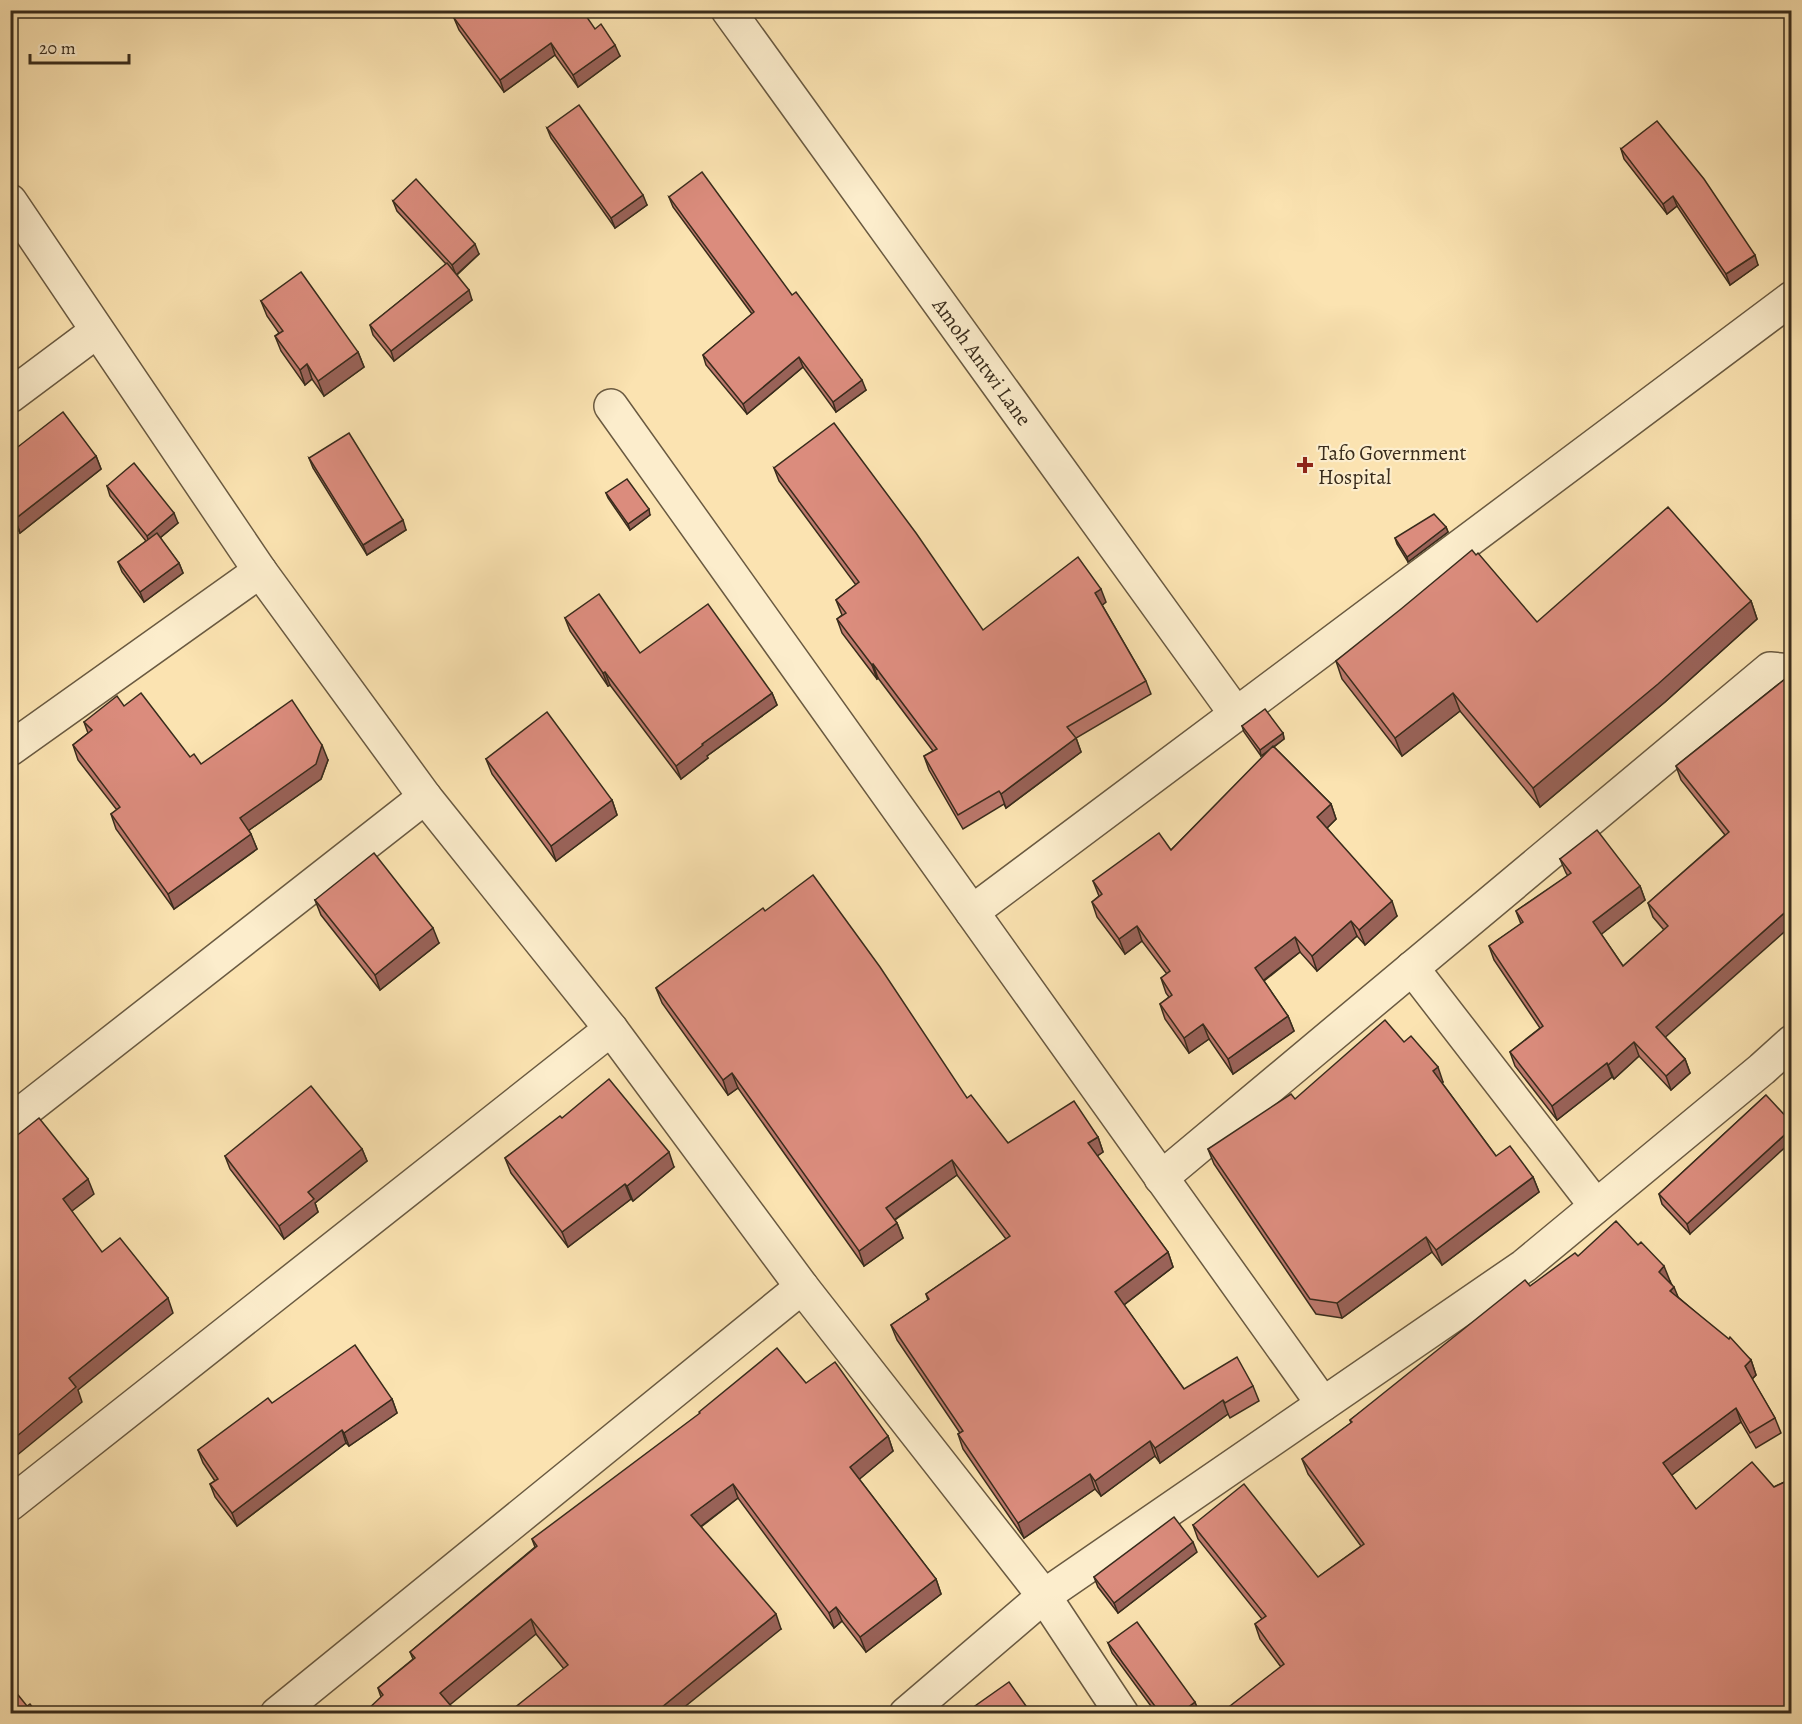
<svg xmlns="http://www.w3.org/2000/svg" width="1802" height="1724" font-family="Alegreya,serif">
<style>
.lines{fill:none;stroke-linecap:round;stroke-linejoin:round}
.minor-casing{stroke:#6a5a41;stroke-width:36}
.minor{stroke:#fcedcc;stroke-width:33}
.wall{fill:#bc786c;stroke:#392c1c;stroke-width:1.5}
.shaded-wall{fill:#996258;stroke:#392c1c;stroke-width:1.5}
.building{fill:#db8c7d;stroke:#392c1c;stroke-width:1.5}
.poi-dot{fill:#8f2418;stroke:#fcedcc;stroke-width:2}
.labels{text-anchor:middle;dominant-baseline:central;stroke-width:4.5;stroke-linejoin:round;paint-order:stroke}
.street-label{font-size:21px;fill:#392c1c;stroke:#fcedcc}
.poi-label{font-size:21px;fill:#392c1c;stroke:#fcedcc;text-anchor:start}
</style>
<rect width="100%" height="100%" fill="#fbe3b1"/>
<filter id="stains"><feTurbulence type="fractalNoise" baseFrequency=".00333" numOctaves="4"/><feColorMatrix values="0 0 0 0 .2 0 0 0 0 .09 0 0 0 0 .02 0 0 0 .5 -.17"/></filter>
<radialGradient id="worn" r=".72"><stop offset=".6" stop-color="#630" stop-opacity="0"/><stop offset="1" stop-color="#630" stop-opacity=".3"/></radialGradient>
<g class="lines">
<defs>
<g id="minor">
<polyline points="728,10 1236,714"/>
<polyline points="10,201 260,571 425,797 611,1029 802,1287 1044,1596 1122,1714"/>
<polyline points="10,396 97,331"/>
<polyline points="611,406 1323,1404"/>
<polyline points="10,749 260,571"/>
<polyline points="972,912 1792,298"/>
<polyline points="1412,968 1596,1206"/>
<polyline points="10,1122 425,797"/>
<polyline points="1161,1178 1770,669 1792,671"/>
<polyline points="10,1504 611,1029"/>
<polyline points="277,1714 802,1287"/>
<polyline points="906,1714 1044,1596 1524,1266 1762,1069 1792,1042"/>
</g>
</defs>
<!-- minor casing -->
<use href="#minor" class="minor-casing"/>
<!-- minor -->
<use href="#minor" class="minor"/>
</g>
<!-- wall -->
<g class="wall">
<polygon points="454,18 595,29 620,56 578,87 555,55 504,92 459,30"/>
<polygon points="547,128 647,205 615,228 551,138"/>
<polygon points="1621,149 1758,265 1730,285 1677,206 1667,214 1624,159"/>
<polygon points="669,197 792,295 866,390 836,412 803,367 747,414 706,365 703,355 752,314 673,207"/>
<polygon points="393,201 479,254 457,275 472,300 394,361 373,335 370,325 446,264 397,211"/>
<polygon points="261,301 358,352 364,367 324,396 312,379 305,385 281,351 275,336 279,333 267,316"/>
<polygon points="10,453 96,456 101,469 20,533 19,530 10,537"/>
<polygon points="309,458 406,530 367,555 313,468"/>
<polygon points="774,468 983,630 1106,602 1102,605 1146,681 1151,694 1076,738 1081,752 1006,808 1004,804 963,829 929,770 924,756 933,751 878,678 877,679 842,633 837,619 842,615 836,600 856,585 779,481"/>
<polygon points="107,486 178,523 160,538 179,563 183,573 144,602 122,572 118,562 146,541 110,496"/>
<polygon points="606,493 650,515 630,530 608,498"/>
<polygon points="1446,527 1448,532 1408,562 1397,544 1395,538"/>
<polygon points="1751,601 1757,619 1665,702 1540,807 1460,711 1402,756 1342,679 1336,661 1537,622"/>
<polygon points="565,618 640,653 772,693 777,705 707,756 708,758 681,779 610,685 608,686 570,631"/>
<polygon points="1785,679 1665,1037 1685,1059 1690,1073 1671,1090 1639,1056 1614,1079 1612,1077 1557,1120 1515,1066 1510,1052 1540,1028 1494,960 1489,946 1521,924 1516,911 1568,876 1566,873 1560,859 1640,886 1645,900 1601,934 1623,966 1664,930 1653,917 1648,903 1725,835 1681,780 1676,766"/>
<polygon points="124,706 190,757 201,764 328,760 321,779 249,830 257,849 174,909 116,829 111,814 117,810 78,760 73,745 88,733 84,722"/>
<polygon points="1242,726 1283,733 1284,739 1274,747 1331,804 1336,819 1327,828 1397,916 1365,945 1357,936 1317,971 1300,952 1264,981 1288,1016 1294,1031 1233,1074 1209,1039 1189,1053 1165,1019 1160,1004 1169,997 1166,993 1161,978 1167,974 1142,941 1125,954 1097,917 1092,902 1099,896 1093,881 1171,850 1271,749 1261,756 1244,732"/>
<polygon points="486,759 612,800 617,815 556,861 492,774"/>
<polygon points="315,900 439,943 380,990 321,915"/>
<polygon points="765,911 967,1098 1008,1143 1098,1137 1103,1152 1097,1156 1168,1252 1173,1267 1124,1305 1184,1389 1253,1386 1259,1401 1230,1418 1228,1414 1160,1463 1155,1456 1101,1496 1095,1489 1024,1538 963,1449 958,1434 960,1433 897,1340 891,1325 928,1300 926,1294 1006,1239 957,1175 895,1220 897,1223 903,1238 864,1266 738,1088 728,1095 662,1003 656,988"/>
<polygon points="1404,1042 1443,1082 1442,1083 1496,1156 1533,1177 1539,1192 1442,1265 1432,1252 1342,1318 1316,1314 1214,1164 1208,1149"/>
<polygon points="1766,1095 1690,1234 1662,1204 1659,1194"/>
<polygon points="562,1118 674,1167 633,1201 631,1199 568,1247 511,1173 505,1158"/>
<polygon points="362,1149 367,1161 315,1203 318,1212 284,1239 230,1169 225,1156"/>
<polygon points="1578,1256 1670,1281 1678,1297 1751,1360 1756,1375 1752,1379 1775,1418 1781,1433 1756,1448 1741,1422 1671,1475 1696,1509 1774,1487 1791,1479 1791,1713 1281,1667 1260,1639 1255,1624 1262,1619 1198,1539 1193,1525 1318,1577 1361,1546 1308,1474 1302,1459 1351,1423 1350,1420 1530,1286"/>
<polygon points="806,1383 888,1436 893,1451 859,1479 936,1579 941,1594 866,1652 842,1621 834,1628 738,1498 701,1527 781,1629 564,1669 536,1634 381,1697 378,1688 413,1659 410,1652 535,1547 532,1539"/>
<polygon points="392,1399 397,1413 349,1446 346,1443 237,1526 215,1497 210,1484 215,1481 203,1463 198,1450 272,1403"/>
<polygon points="1197,1552 1118,1613 1098,1587 1094,1577"/>
<polygon points="1108,1643 1199,1712 1197,1713 1156,1713 1112,1653"/>
</g>
<!-- shaded-wall -->
<g class="shaded-wall">
<polygon points="551,43 555,55 504,92 500,80"/>
<polygon points="615,45 620,56 578,87 573,75"/>
<polygon points="643,195 647,205 615,228 611,218"/>
<polygon points="1673,196 1677,206 1667,214 1663,204"/>
<polygon points="475,244 479,254 456,275 452,265"/>
<polygon points="1755,255 1758,265 1730,285 1726,274"/>
<polygon points="469,290 472,300 394,361 391,351"/>
<polygon points="358,352 364,367 324,396 318,381"/>
<polygon points="799,357 803,367 747,414 743,404"/>
<polygon points="307,364 312,379 305,385 300,370"/>
<polygon points="862,380 866,390 836,412 833,402"/>
<polygon points="96,456 101,469 20,533 15,519"/>
<polygon points="649,509 650,515 630,530 628,524"/>
<polygon points="174,513 178,523 150,546 147,536"/>
<polygon points="14,517 19,530 10,537 10,519"/>
<polygon points="403,520 406,530 367,555 363,545"/>
<polygon points="1446,527 1448,532 1408,562 1407,557"/>
<polygon points="179,563 183,573 144,602 140,592"/>
<polygon points="1101,589 1106,602 1100,607 1095,593"/>
<polygon points="1751,601 1757,619 1665,702 1540,807 1533,788"/>
<polygon points="873,664 878,678 877,679 872,665"/>
<polygon points="605,672 610,685 608,686 603,673"/>
<polygon points="772,693 777,705 707,756 708,758 681,779 676,766 702,744"/>
<polygon points="1453,693 1460,711 1402,756 1395,738"/>
<polygon points="1283,733 1284,739 1261,756 1260,750"/>
<polygon points="1076,738 1081,752 1006,808 1001,794"/>
<polygon points="322,745 328,760 321,779 245,833 240,818"/>
<polygon points="612,800 617,815 556,861 551,846"/>
<polygon points="1331,804 1336,819 1323,832 1317,817"/>
<polygon points="251,834 257,849 174,909 168,894"/>
<polygon points="1640,886 1645,900 1599,936 1593,922"/>
<polygon points="1392,901 1397,916 1365,945 1359,930"/>
<polygon points="1791,907 1791,926 1661,1041 1656,1027"/>
<polygon points="1351,921 1357,936 1317,971 1312,956"/>
<polygon points="1137,926 1142,941 1125,954 1119,939"/>
<polygon points="433,928 439,943 380,990 375,975"/>
<polygon points="1295,937 1300,952 1260,983 1255,968"/>
<polygon points="1288,1016 1294,1031 1233,1074 1228,1059"/>
<polygon points="1203,1024 1209,1039 1189,1053 1184,1038"/>
<polygon points="1634,1042 1639,1056 1614,1079 1608,1065"/>
<polygon points="1685,1059 1690,1073 1671,1090 1666,1076"/>
<polygon points="1607,1063 1612,1077 1557,1120 1552,1106"/>
<polygon points="1438,1067 1443,1082 1439,1086 1433,1071"/>
<polygon points="732,1073 738,1088 728,1095 723,1080"/>
<polygon points="1791,1129 1791,1142 1690,1234 1687,1224"/>
<polygon points="1098,1137 1103,1152 1094,1158 1088,1143"/>
<polygon points="362,1149 367,1161 315,1203 318,1212 284,1239 279,1226 308,1192"/>
<polygon points="669,1152 674,1167 633,1201 627,1186"/>
<polygon points="952,1160 957,1175 891,1222 886,1208"/>
<polygon points="1533,1177 1539,1192 1442,1265 1436,1250"/>
<polygon points="88,1179 94,1194 68,1214 63,1199"/>
<polygon points="625,1184 631,1199 568,1247 562,1232"/>
<polygon points="897,1223 903,1238 864,1266 859,1251"/>
<polygon points="1426,1237 1432,1252 1342,1318 1337,1303"/>
<polygon points="1168,1252 1173,1267 1121,1307 1115,1292"/>
<polygon points="1664,1266 1670,1281 1664,1286 1659,1272"/>
<polygon points="1674,1287 1680,1302 1670,1291"/>
<polygon points="168,1298 173,1313 78,1390 82,1402 10,1461 10,1442 69,1378"/>
<polygon points="1751,1360 1756,1375 1750,1381 1745,1366"/>
<polygon points="392,1399 397,1413 349,1446 344,1433"/>
<polygon points="1223,1400 1228,1414 1160,1463 1155,1448"/>
<polygon points="1736,1408 1741,1422 1668,1478 1663,1463"/>
<polygon points="342,1430 346,1443 237,1526 232,1513"/>
<polygon points="888,1436 893,1451 856,1482 850,1467"/>
<polygon points="1150,1441 1155,1456 1101,1496 1095,1481"/>
<polygon points="1090,1474 1095,1489 1024,1538 1018,1523"/>
<polygon points="733,1484 738,1498 696,1530 691,1515"/>
<polygon points="1193,1542 1197,1552 1118,1613 1114,1603"/>
<polygon points="936,1579 941,1594 866,1652 860,1637"/>
<polygon points="836,1607 842,1621 834,1628 829,1613"/>
<polygon points="776,1614 781,1629 677,1713 664,1713 662,1707"/>
<polygon points="531,1619 536,1634 446,1708 440,1693"/>
<polygon points="1195,1702 1199,1712 1197,1713 1180,1713"/>
</g>
<!-- building -->
<g class="building">
<polygon points="464,10 582,10 595,29 601,24 615,45 573,75 551,43 500,80 454,18"/>
<polygon points="579,105 643,195 611,218 547,128"/>
<polygon points="1657,121 1704,179 1755,255 1726,274 1673,196 1663,204 1621,149"/>
<polygon points="702,172 792,295 796,292 862,380 833,402 799,357 743,404 703,355 754,312 669,197"/>
<polygon points="416,179 475,244 452,265 393,201"/>
<polygon points="447,263 469,290 391,351 370,325"/>
<polygon points="301,272 358,352 318,381 307,364 300,370 275,336 283,331 261,301"/>
<polygon points="63,412 96,456 15,519 14,517 10,519 10,453"/>
<polygon points="834,423 916,533 983,630 1078,557 1101,589 1095,593 1146,681 1067,727 1076,738 1001,794 999,791 958,815 924,756 937,749 873,664 872,665 837,619 846,613 836,600 859,582 774,468"/>
<polygon points="349,433 403,520 363,545 309,458"/>
<polygon points="134,463 174,513 147,536 107,486"/>
<polygon points="627,479 649,509 628,524 606,493"/>
<polygon points="1668,507 1751,601 1658,684 1533,788 1453,693 1395,738 1336,661 1401,609 1472,550 1476,555 1478,553 1537,622"/>
<polygon points="1434,514 1446,527 1407,557 1395,538"/>
<polygon points="157,533 179,563 140,592 118,562"/>
<polygon points="599,594 640,653 708,604 772,693 702,744 703,745 676,766 605,672 603,673 565,618"/>
<polygon points="1785,679 1791,687 1791,907 1656,1027 1685,1059 1666,1076 1634,1042 1608,1065 1607,1063 1552,1106 1510,1052 1543,1026 1489,946 1523,922 1516,911 1571,873 1560,859 1597,830 1640,886 1593,922 1623,966 1668,926 1648,903 1729,832 1676,766"/>
<polygon points="141,693 190,757 194,754 201,764 292,700 322,745 316,764 240,818 251,834 168,894 111,814 120,807 73,745 92,730 84,722 117,696 124,706"/>
<polygon points="1265,709 1283,733 1260,750 1242,726"/>
<polygon points="547,712 612,800 551,846 486,759"/>
<polygon points="1273,746 1331,804 1317,817 1392,901 1359,930 1351,921 1312,956 1295,937 1255,968 1288,1016 1228,1059 1203,1024 1184,1038 1160,1004 1172,995 1161,978 1170,971 1137,926 1119,939 1092,902 1102,894 1093,881 1159,833 1171,850"/>
<polygon points="374,853 433,928 375,975 315,900"/>
<polygon points="813,875 880,967 967,1098 971,1095 1008,1143 1074,1101 1098,1137 1088,1143 1168,1252 1115,1292 1184,1389 1237,1357 1253,1386 1225,1403 1223,1400 1155,1448 1150,1441 1095,1481 1090,1474 1018,1523 958,1434 963,1431 891,1325 929,1299 926,1294 1010,1236 952,1160 886,1208 897,1223 859,1251 732,1073 723,1080 656,988 736,928 763,908 765,911"/>
<polygon points="1385,1020 1404,1042 1411,1036 1438,1067 1433,1071 1496,1156 1510,1146 1533,1177 1436,1250 1426,1237 1337,1303 1310,1299 1208,1149 1291,1094 1295,1099"/>
<polygon points="609,1079 669,1152 627,1186 625,1184 562,1232 505,1158 560,1116 562,1118"/>
<polygon points="311,1086 362,1149 308,1192 314,1199 279,1226 225,1156"/>
<polygon points="1766,1095 1791,1122 1791,1129 1687,1224 1659,1194"/>
<polygon points="39,1118 88,1179 63,1199 102,1252 120,1238 168,1298 69,1378 76,1387 10,1442 10,1141"/>
<polygon points="1616,1221 1638,1245 1641,1242 1664,1266 1659,1272 1674,1287 1670,1291 1729,1339 1730,1337 1751,1360 1745,1366 1775,1418 1750,1433 1736,1408 1663,1463 1696,1509 1752,1462 1774,1487 1791,1479 1791,1513 1790,1513 1791,1515 1791,1713 1221,1713 1284,1664 1255,1624 1266,1616 1193,1525 1244,1484 1318,1577 1364,1544 1302,1459 1352,1422 1350,1420 1525,1280 1530,1286 1575,1253 1578,1256"/>
<polygon points="355,1345 392,1399 344,1433 342,1430 232,1513 210,1484 218,1479 198,1450 268,1398 272,1403"/>
<polygon points="777,1348 806,1383 835,1362 888,1436 850,1467 936,1579 860,1637 836,1607 829,1613 733,1484 691,1515 776,1614 662,1707 667,1713 508,1713 568,1665 531,1619 440,1693 457,1713 364,1713 383,1695 378,1688 415,1658 410,1652 537,1546 532,1539 700,1413 699,1412"/>
<polygon points="1174,1517 1193,1542 1114,1603 1094,1577"/>
<polygon points="1137,1622 1195,1702 1180,1713 1160,1713 1108,1643"/>
<polygon points="1009,1682 1031,1713 965,1713"/>
<polygon points="10,1685 27,1706 30,1704 37,1713 10,1713"/>
</g>
<!-- markers -->
<path class="poi-dot" d="M1302 456h6v6h6v6h-6v6h-6v-6h-6v-6h6z"/>
<g class="labels">
<!-- street labels -->
<g class="street-label">
<text transform="translate(982 362) rotate(54)">Amoh Antwi Lane</text>
</g>
<!-- poi labels -->
<g class="poi-label">
<text x="1318" y="453">Tafo Government<tspan x="1318" dy="24">Hospital</tspan></text>
</g>
</g>
<!-- margin -->
<rect width="1802" height="1724" fill="none" stroke="#fbe3b1" stroke-width="36"/>
<rect x="12" y="12" width="1778" height="1700" fill="none" stroke="#392c1c" stroke-width="3"/>
<rect x="18" y="18" width="1766" height="1688" fill="none" stroke="#392c1c" stroke-width="1.5"/>
<!-- scale -->
<path d="M30 54v9h99v-9" fill="none" stroke="#392c1c" stroke-width="3"/>
<text x="39" y="54" font-size="18" fill="#392c1c" stroke="#fcedcc" stroke-width="4.5" paint-order="stroke">20 m</text>
<rect width="100%" height="100%" filter="url(#stains)"/>
<rect width="100%" height="100%" fill="url(#worn)"/>
</svg>
